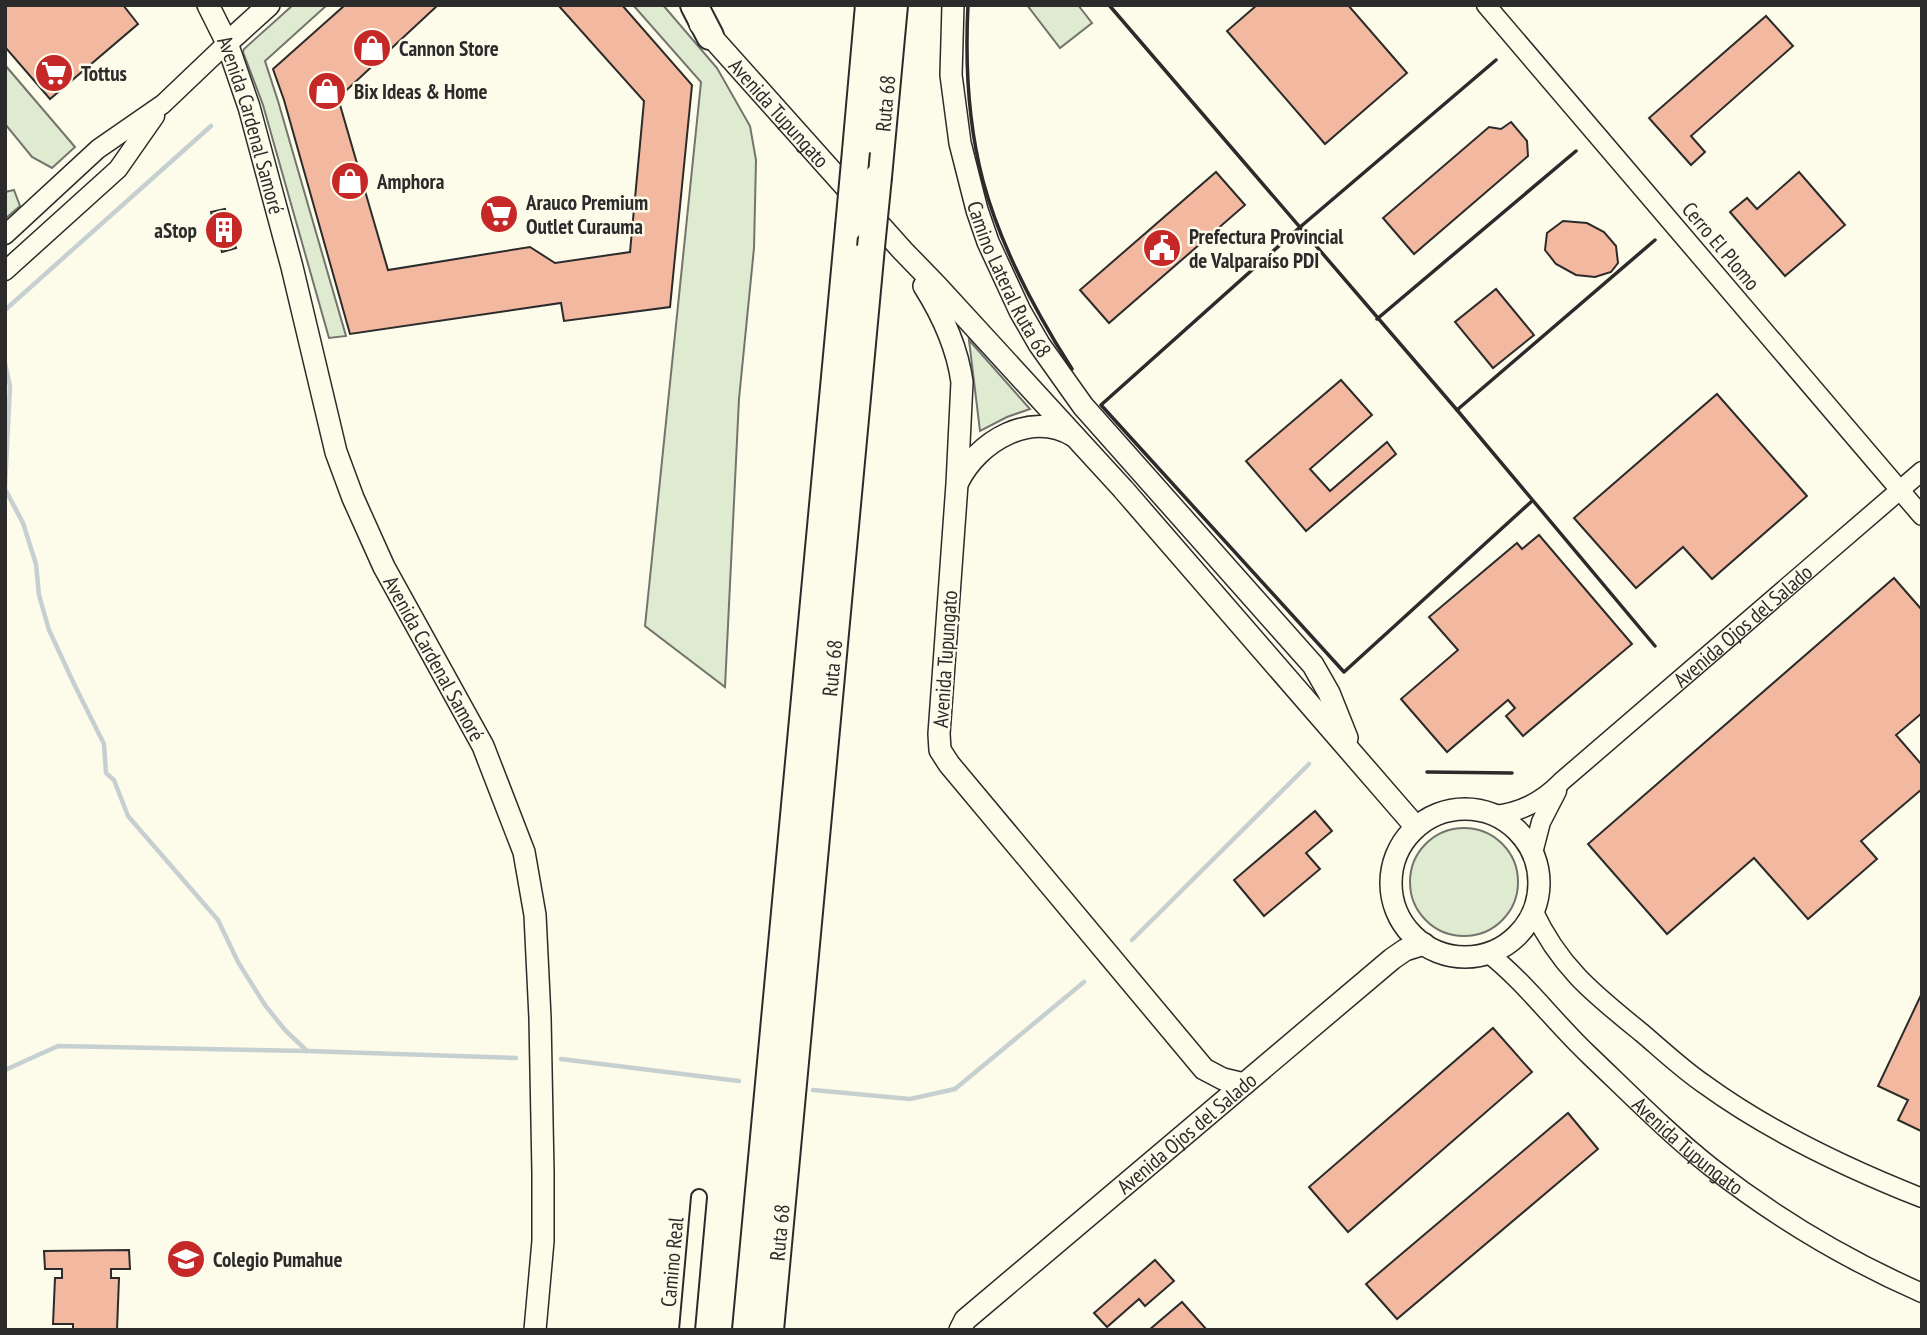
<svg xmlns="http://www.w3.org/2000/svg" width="1927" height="1335" font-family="'PT Sans Narrow',sans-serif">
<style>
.green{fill:#deebd1;stroke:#74746e;stroke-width:2}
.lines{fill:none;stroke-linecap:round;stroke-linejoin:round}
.stream{stroke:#c7d0d0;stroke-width:4.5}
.building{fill:#f2b8a0;stroke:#2b2b2b;stroke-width:2}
.minor-casing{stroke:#2b2b2b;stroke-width:18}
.tertiary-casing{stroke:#2b2b2b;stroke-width:21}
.secondary-casing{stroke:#2b2b2b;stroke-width:24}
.motorway-casing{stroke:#2b2b2b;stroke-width:30}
.minor{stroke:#fdfbea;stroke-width:14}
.tertiary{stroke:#fdfbea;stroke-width:18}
.secondary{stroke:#fdfbea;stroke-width:21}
.motorway{stroke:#fdfbea;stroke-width:26}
.motorway-bridge-casing{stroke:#2b2b2b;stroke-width:30;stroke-linecap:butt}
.motorway-bridge{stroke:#fdfbea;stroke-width:26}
.wall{stroke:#2b2b2b;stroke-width:3.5}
.labels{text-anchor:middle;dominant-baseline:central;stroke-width:5;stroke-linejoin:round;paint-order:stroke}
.poi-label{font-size:21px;font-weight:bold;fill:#2b2b2b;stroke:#fdfbea;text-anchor:start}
.street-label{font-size:21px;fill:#2b2b2b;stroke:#fdfbea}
</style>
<rect width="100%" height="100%" fill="#fdfbea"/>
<!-- green -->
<g class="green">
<polygon points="293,5 327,5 265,61 278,101 346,336 329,338 263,105 243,52 244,49"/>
<polygon points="633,5 663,5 717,68 750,126 756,160 754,248 739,399 725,687 645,626 701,82"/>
<polygon points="1027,5 1078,5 1092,23 1060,48"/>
<polygon points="5,65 75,147 52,168 32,157 5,124"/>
<polygon points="14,190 20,206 5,219 5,192"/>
<polygon points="969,340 1030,409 1007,417 980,431"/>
<circle cx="1464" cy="882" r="54"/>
</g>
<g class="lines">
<!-- stream -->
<g class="stream">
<polyline points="5,310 211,126"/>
<polyline points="5,364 10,386 5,487"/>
<polyline points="5,489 23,523 36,564 39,595 49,630 75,686 104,744 106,773 114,780 128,816 218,920 238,962 265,1005 285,1030 307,1051"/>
<polyline points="1132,940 1309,764"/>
<polyline points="561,1059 739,1081"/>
<polyline points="5,1070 58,1046 307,1051 516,1058"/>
<polyline points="813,1090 910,1099 955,1089 1084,982"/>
</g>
</g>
<!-- building -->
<g class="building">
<polygon points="5,5 123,5 138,24 50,99 5,47"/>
<polygon points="345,5 438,5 338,98 388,270 530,247 555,263 630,252 644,101 558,5 622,5 692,85 670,307 564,321 561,303 350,334 284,100 273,69"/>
<polygon points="1257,5 1348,5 1407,73 1325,144 1227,31"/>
<polygon points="1766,16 1793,46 1691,136 1705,152 1691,165 1649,118"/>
<polygon points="1511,122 1527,141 1528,156 1414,254 1383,218 1489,127 1501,129"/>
<polygon points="1216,172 1245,205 1109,323 1080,290"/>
<polygon points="1799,172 1845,225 1785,276 1730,212 1747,198 1757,209"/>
<polygon points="225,209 236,248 222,252 211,212"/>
<polygon points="1563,221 1587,223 1604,232 1616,246 1618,263 1611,272 1595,277 1576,275 1556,264 1545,250 1547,233"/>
<polygon points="1496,289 1534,335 1493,368 1455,322"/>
<polygon points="1341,380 1372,415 1310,469 1330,491 1387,442 1396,454 1306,531 1246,461"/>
<polygon points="1717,394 1807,496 1712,579 1683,547 1636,588 1574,518"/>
<polygon points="1539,535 1632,644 1523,736 1506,716 1515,708 1508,700 1447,752 1401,699 1458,650 1429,617 1517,543 1522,549"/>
<polygon points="1894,578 1922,610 1922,713 1896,735 1922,765 1922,789 1861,841 1877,859 1808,919 1754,858 1667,934 1588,844"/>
<polygon points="1315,811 1332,831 1306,853 1320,869 1264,916 1234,880"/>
<polygon points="1922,993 1922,1130 1921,1131 1898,1120 1908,1100 1878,1086"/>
<polygon points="1493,1028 1532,1072 1348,1232 1309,1187"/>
<polygon points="1568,1113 1598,1149 1397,1319 1366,1284"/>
<polygon points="129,1250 130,1269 111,1269 111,1278 119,1278 117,1330 73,1330 73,1324 53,1324 55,1278 62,1278 62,1269 45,1269 44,1251"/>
<polygon points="1155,1260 1174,1281 1145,1306 1139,1299 1107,1327 1094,1313"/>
<polygon points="1182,1302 1207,1330 1149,1330"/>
</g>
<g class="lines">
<defs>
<polyline id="minor" points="687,1330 699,1197"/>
<g id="tertiary">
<polyline points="1486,5 1922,516"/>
<polyline points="5,235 98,149 163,104 227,43"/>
<polyline points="5,271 118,169 155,116"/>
<path id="s1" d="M1493,815C1521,813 1543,801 1562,781L1922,471"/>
<polyline points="1533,853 1541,822 1557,791"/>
<path d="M1533,910C1559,967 1595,995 1642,1033C1662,1050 1682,1069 1704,1084C1770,1132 1846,1168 1922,1198"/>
<path id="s2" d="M1488,953C1526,983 1554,1022 1589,1055C1629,1093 1668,1133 1711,1167C1775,1217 1847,1260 1922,1293"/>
</g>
<g id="secondary">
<path id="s3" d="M208,5L227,43L249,107L292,267L336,452L353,498L384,567L483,746L524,852L535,915L540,1018L543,1173V1241L535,1330"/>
<path id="s4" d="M953,5L951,75L960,143L977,210L988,242L1020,311L1039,344L1083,406L1313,665L1329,693L1347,738"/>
<path id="s5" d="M700,24L903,251L937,286L1123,489L1416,827"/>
<polyline points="227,43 269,5"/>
<path d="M924,286C943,316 957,346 962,382L957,484L939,734L940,750L949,764L1204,1069L1223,1079L1244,1084"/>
<path d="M958,482C978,441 1031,410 1074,436"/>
<circle cx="1465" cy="883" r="74"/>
<path id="s6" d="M960,1330L965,1320L1392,959L1405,950L1424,944"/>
</g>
<g id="motorway">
<polyline points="694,5 710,36"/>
<polyline points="856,151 869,5"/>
<path id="s7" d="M878,177L894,5"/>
<polyline points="746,1330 849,227"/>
<path id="s8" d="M770,1330L871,247"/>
</g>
</defs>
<!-- minor casing -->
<use href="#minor" class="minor-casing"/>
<!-- tertiary casing -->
<use href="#tertiary" class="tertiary-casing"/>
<!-- secondary casing -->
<use href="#secondary" class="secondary-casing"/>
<!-- motorway casing -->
<use href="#motorway" class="motorway-casing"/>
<!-- minor -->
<use href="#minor" class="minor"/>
<!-- tertiary -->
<use href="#tertiary" class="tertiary"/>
<!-- secondary -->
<use href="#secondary" class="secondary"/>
<!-- motorway -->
<use href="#motorway" class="motorway"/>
<defs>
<g id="motorway-bridge">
<polyline points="849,227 856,151"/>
<polyline points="871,247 878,177"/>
</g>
</defs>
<!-- motorway-bridge casing -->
<use href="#motorway-bridge" class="motorway-bridge-casing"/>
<!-- motorway-bridge -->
<use href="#motorway-bridge" class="motorway-bridge"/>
<!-- wall -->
<g class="wall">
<path d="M968,5C965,64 968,124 983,181C1001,248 1035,311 1072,369"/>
<polyline points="1109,5 1457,410 1655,646"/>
<polyline points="1496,60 1299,228 1101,405 1344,672 1532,501"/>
<polyline points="1377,319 1576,151"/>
<polyline points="1457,410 1655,240"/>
<polyline points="1427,772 1512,773"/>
</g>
</g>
<!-- icons -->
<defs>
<symbol id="shop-disc" viewBox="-11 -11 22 22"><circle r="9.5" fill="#c62828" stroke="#fdfbea"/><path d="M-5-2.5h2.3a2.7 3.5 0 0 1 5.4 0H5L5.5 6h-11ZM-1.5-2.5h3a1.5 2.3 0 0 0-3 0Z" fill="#fff"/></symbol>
<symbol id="supermarket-disc" viewBox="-11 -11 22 22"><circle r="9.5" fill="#c62828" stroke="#fdfbea"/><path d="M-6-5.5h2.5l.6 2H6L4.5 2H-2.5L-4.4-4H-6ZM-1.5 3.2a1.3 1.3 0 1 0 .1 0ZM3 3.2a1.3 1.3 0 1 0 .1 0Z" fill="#fff"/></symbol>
<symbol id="building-disc" viewBox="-11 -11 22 22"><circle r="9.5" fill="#c62828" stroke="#fdfbea"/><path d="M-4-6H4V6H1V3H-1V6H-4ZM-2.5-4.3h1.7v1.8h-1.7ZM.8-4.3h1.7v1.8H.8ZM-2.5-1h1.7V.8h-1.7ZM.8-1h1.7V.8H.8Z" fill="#fff"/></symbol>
<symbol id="civic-disc" viewBox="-11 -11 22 22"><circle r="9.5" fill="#c62828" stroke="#fdfbea"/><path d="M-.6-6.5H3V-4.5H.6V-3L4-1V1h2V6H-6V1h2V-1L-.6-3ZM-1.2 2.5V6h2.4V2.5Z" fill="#fff"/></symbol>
<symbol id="school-disc" viewBox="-11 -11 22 22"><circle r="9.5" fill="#c62828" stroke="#fdfbea"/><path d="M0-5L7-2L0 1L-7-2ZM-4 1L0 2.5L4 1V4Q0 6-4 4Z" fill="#fff"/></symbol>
</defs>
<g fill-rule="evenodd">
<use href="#shop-disc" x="350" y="26" width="44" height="44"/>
<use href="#supermarket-disc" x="32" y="51" width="44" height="44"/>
<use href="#shop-disc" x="305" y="69" width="44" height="44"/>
<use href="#shop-disc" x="328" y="159" width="44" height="44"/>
<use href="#supermarket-disc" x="477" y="192" width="44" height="44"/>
<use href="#building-disc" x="202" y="208" width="44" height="44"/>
<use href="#civic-disc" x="1140" y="226" width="44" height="44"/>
<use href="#school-disc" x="164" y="1237" width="44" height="44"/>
</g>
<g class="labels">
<!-- poi labels -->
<g class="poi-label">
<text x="399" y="48">Cannon Store</text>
<text x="81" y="73">Tottus</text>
<text x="354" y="91">Bix Ideas &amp; Home</text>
<text x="377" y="181">Amphora</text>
<text x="526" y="202">Arauco Premium<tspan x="526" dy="24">Outlet Curauma</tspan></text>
<text x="197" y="230" text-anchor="end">aStop</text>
<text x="1189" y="236">Prefectura Provincial<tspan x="1189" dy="24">de Valparaíso PDI</tspan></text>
<text x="213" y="1259">Colegio Pumahue</text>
</g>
<!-- street labels -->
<g class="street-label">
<text stroke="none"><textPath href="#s7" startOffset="74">Ruta 68</textPath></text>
<text stroke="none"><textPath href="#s5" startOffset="119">Avenida Tupungato</textPath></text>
<text stroke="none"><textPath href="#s3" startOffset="128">Avenida Cardenal Samoré</textPath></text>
<text transform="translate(1721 246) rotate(50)">Cerro El Plomo</text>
<text stroke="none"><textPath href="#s4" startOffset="284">Camino Lateral Ruta 68</textPath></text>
<text stroke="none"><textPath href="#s1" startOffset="317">Avenida Ojos del Salado</textPath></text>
<text stroke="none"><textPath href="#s3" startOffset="695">Avenida Cardenal Samoré</textPath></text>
<text transform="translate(945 659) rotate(-86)">Avenida Tupungato</text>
<text stroke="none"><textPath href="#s8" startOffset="665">Ruta 68</textPath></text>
<text stroke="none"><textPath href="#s6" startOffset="301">Avenida Ojos del Salado</textPath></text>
<text stroke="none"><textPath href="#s2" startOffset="278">Avenida Tupungato</textPath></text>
<text stroke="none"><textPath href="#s8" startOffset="98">Ruta 68</textPath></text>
<text transform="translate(672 1262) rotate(-85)">Camino Real</text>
</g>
</g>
<!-- border -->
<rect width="1927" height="1335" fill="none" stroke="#2b2b2b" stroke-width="14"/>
</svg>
